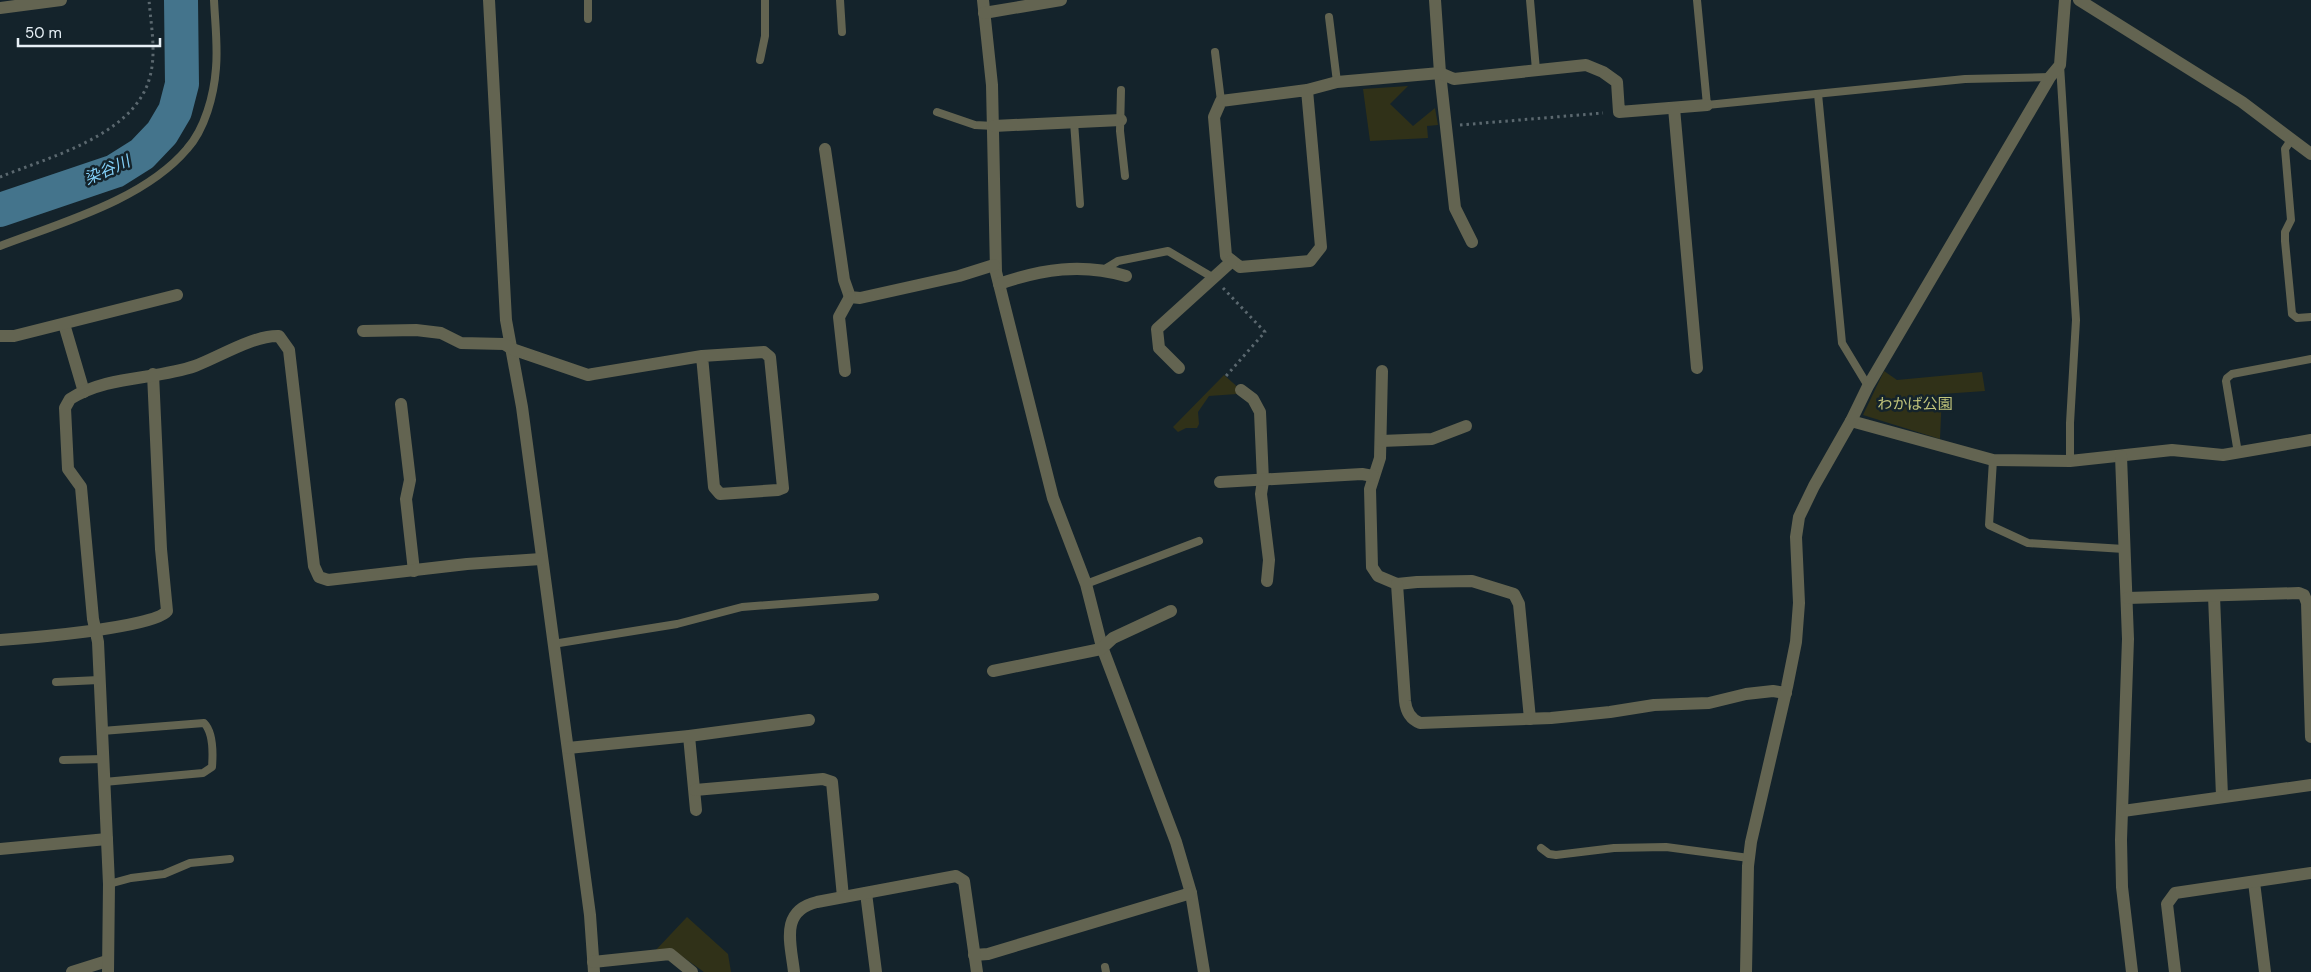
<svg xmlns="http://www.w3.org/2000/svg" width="2311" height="972" font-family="'DM Sans','Noto Sans JP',sans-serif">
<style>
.green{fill:#303118}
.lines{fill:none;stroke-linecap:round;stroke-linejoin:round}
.river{stroke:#44748c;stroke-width:34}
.path{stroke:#5b686f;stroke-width:3;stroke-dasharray:2.5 4;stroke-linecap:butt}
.lane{stroke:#636451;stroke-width:8}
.street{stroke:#636451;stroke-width:12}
.labels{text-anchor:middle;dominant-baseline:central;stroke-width:5;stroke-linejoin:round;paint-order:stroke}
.park-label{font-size:15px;fill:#c1c47b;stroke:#14232b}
.water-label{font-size:16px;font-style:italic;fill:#85d2fa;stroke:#14232b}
</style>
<rect width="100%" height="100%" fill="#14232b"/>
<!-- green -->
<g class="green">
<polygon points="1408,86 1390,104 1413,126 1435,108 1438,125 1427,126 1428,138 1370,141 1363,89"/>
<polygon points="1884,371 1897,380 1982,372 1985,391 1942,394 1940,439 1863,415"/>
<polygon points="1224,375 1241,390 1237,394 1209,396 1198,412 1199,424 1197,428 1186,428 1178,432 1173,427"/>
<polygon points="687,917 728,954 731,972 704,972 673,950 655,951"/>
</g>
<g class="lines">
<!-- river -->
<polyline class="river" points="0,210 115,171 142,154 162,133 175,111 182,84 181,0"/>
<!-- path -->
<g class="path">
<polyline points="1460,125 1603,113"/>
<path d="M0,177C49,157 132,136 149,80C157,55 151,26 149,0"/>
<polyline points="1223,288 1265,332 1226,376"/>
</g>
<!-- lane -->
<g class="lane">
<polyline points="840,0 842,32"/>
<polyline points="1530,0 1536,70"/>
<polyline points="1697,0 1707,105 1965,79 2050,77"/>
<polyline points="1329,17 1337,82"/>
<polyline points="588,19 588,0"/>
<polyline points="1215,52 1221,101"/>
<polyline points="760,60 765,36 765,0"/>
<polyline points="2060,65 2076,320 2070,423 2070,461"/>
<polyline points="1121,90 1120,131 1125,176"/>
<polyline points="1818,94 1842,343 1868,386"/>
<polyline points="937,112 975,125 994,126"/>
<polyline points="1074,122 1080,204"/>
<polyline points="2291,140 2285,149 2291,220 2285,232 2285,241 2292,314 2297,318 2311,317"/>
<path d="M0,246C60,223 144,200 187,149C205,129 214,95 216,68C218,46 215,22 214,0"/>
<polyline points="1105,269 1118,261 1168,251 1212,277"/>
<polyline points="2238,453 2226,381 2227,378 2232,374 2311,359"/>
<polyline points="1993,460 1989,525 2028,543 2124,549"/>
<polyline points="1086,584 1199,541"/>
<polyline points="553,644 677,624 742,607 875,597"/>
<polyline points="56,682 99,680"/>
<path d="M102,731L204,723C213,732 213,754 212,767L203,773L104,782"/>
<polyline points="63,760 103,759"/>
<polyline points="1541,848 1549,854 1556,855 1614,848 1666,847 1749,858"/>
<polyline points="109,884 131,878 164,874 190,863 230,859"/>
<polyline points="1105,967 1106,972"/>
</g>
<!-- street -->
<g class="street">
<polyline points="489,0 506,320 522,407 590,915 594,972"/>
<polyline points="983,0 992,85 996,272 1053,498 1086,584 1102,647 1176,842 1191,893 1204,972"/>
<polyline points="1435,0 1440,73 1455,208 1472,242"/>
<polyline points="2079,0 2242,102 2311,154"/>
<polyline points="0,8 61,0"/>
<polyline points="984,13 1061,0"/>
<polyline points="1307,90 1321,247 1310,261 1240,267 1226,256 1214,117 1221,101 1307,90 1337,82 1440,73 1454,79 1586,65 1603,72 1617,82 1619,112 1707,105"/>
<polyline points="1674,108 1697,368"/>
<polyline points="994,126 1121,120"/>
<polyline points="825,149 844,280 850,297 860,298 959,276 994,265"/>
<path d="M999,284C1042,269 1082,263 1126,276"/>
<polyline points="64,324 84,392"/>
<polyline points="363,331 416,330 441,333 461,343 504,344 512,349 588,375 593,374 702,356 764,352 770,357 783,488 778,490 720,494 714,487 702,356"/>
<polyline points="0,336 14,336 177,295"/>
<polyline points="1179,368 1159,348 1157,329 1232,261"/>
<polyline points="845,371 839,317 850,297"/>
<polyline points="1382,371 1380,458 1370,489 1372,567 1378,576 1397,584 1417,582 1472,581 1514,594 1519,604 1530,719"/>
<polyline points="1241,390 1253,399 1260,412 1263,481 1261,494 1269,560 1267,581"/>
<polyline points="401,404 410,480 406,499 414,571"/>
<polyline points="1851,421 1993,460 2070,461 2172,450 2223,455 2311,440"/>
<polyline points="1381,441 1432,439 1466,426"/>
<polyline points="2121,456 2128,639 2121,840 2122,887 2132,972"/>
<polyline points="1220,482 1362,474 1373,476"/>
<path d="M1397,584L1405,701C1406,711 1410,719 1420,723L1551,718L1610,712L1654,705L1709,703L1746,694L1773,691L1786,693"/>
<polyline points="2214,596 2222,796"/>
<polyline points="2127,598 2299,593 2304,595 2307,603 2311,737"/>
<path d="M0,640C26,638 155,628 167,611L161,549L153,374"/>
<polyline points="993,671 1101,649 1113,638 1171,611"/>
<polyline points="689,736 696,810"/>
<polyline points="568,748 689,736 809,720"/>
<polyline points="695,790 823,779 832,782 843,897"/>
<polyline points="2123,811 2311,785"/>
<polyline points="0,849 107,839"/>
<polyline points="2254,882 2265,972"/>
<polyline points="866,893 876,972"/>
<polyline points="974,955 988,954 1191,893"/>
<polyline points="593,962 670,954 692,972"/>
<polyline points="72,972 107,961"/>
<path d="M108,972L109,884L98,642L93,619L81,487L68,469L65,408L70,399C108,375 155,380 195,366C219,357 254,335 279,336L289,350L314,566L319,577L328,580L467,564L541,559"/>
<path d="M794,972C791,944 779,911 817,902L956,876L964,881L977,972"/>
<polyline points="1746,972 1748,866 1751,842 1787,687 1796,642 1799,603 1796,537 1799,517 1814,486 1851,421 1868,386 2050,77 2060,65 2065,0"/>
<polyline points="2175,972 2167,904 2175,893 2311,873"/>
</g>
</g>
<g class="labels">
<!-- park labels -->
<g class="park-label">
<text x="1915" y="404">わかば公園</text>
</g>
<!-- water labels -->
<g class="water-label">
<text transform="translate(107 170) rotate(-24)">染谷川</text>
</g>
</g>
<!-- scale -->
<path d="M18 38v8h142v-8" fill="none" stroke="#e7f0f6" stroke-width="2.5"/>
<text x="25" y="38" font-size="15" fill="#e7f0f6" stroke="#14232b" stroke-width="4" paint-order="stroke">50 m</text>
</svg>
